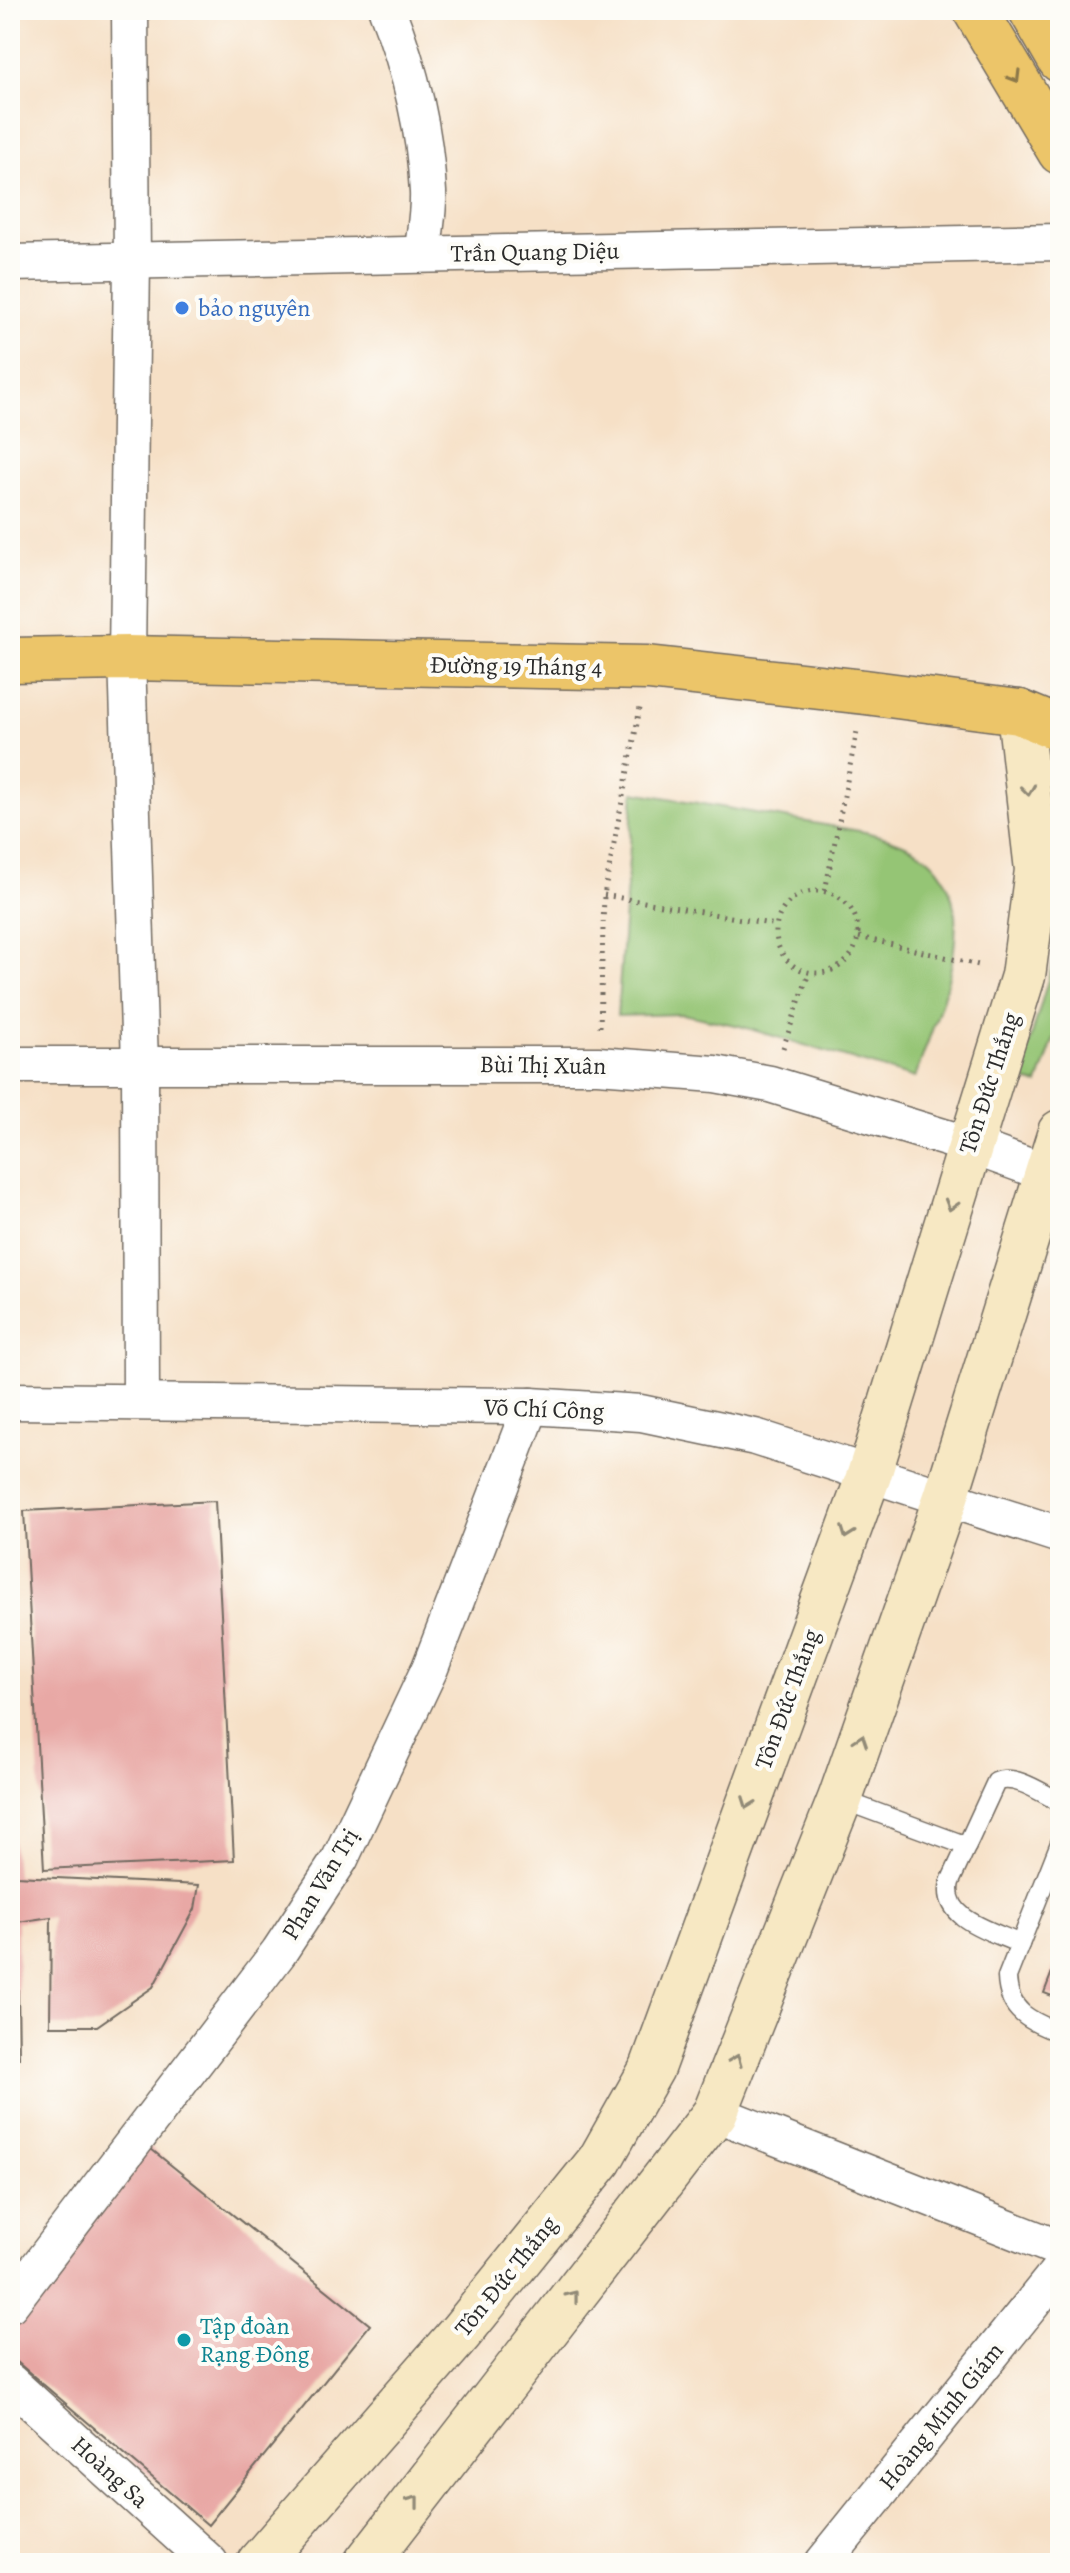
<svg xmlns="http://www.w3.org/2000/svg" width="1070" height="2573" font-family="Alegreya,serif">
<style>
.green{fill:#95c575;stroke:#607850;stroke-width:2}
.building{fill:#e8a8a5}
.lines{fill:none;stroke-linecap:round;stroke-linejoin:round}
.service-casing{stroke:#726a61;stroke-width:21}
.minor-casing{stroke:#726a61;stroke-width:39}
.secondary-casing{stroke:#726a61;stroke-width:47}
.primary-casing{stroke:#726a61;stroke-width:47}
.trunk-casing{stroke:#726a61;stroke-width:47}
.path{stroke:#726a61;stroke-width:5;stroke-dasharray:2 6;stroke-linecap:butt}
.service{stroke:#fff;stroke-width:18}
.minor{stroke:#fff;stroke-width:36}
.secondary{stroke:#f7e8c3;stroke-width:44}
.primary{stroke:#ecc569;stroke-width:44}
.trunk{stroke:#ecc569;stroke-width:44}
.oneway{stroke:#8c784a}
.oneway2{stroke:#918a77}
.shop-dot{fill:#3f7fe0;stroke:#fdfcf7;stroke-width:3}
.culture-dot{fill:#0f9aa8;stroke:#fdfcf7;stroke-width:3}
.labels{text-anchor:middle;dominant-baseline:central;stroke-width:8;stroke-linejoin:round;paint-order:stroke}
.street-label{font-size:24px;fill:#2b2b2b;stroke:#fdfcf7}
.shop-label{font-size:24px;fill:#366cbe;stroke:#fdfcf7;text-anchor:start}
.culture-label{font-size:24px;fill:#0d838f;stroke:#fdfcf7;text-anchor:start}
</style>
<rect width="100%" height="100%" fill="#fdfcf7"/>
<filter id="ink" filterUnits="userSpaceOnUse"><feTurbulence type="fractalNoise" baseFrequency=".0125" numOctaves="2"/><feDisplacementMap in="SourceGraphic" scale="16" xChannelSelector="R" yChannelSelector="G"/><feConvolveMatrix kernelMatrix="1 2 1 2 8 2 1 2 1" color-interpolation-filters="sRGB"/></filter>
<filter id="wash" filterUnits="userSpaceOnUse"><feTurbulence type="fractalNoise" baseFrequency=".006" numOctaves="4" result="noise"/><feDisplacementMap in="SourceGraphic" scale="32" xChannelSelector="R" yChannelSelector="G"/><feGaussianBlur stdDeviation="1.8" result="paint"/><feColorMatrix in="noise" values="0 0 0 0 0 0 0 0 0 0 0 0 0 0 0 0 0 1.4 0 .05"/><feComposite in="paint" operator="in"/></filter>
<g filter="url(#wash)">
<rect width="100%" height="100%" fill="#f6e0c6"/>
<!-- green -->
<g class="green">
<path d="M634,792L865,832C887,838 915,845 932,862C985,916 935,1017 915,1078L740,1026L682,1014L617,1016Z"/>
<polygon points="1060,938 1060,1022 1038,1084 1019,1080"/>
</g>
<g id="blocks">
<!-- building -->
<g class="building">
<polygon points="215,1501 234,1860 44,1869 24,1511"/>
<polygon points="10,1826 12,1826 16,1876 199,1885 195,1909 153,1987 97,2026 50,2026 51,1917 17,1922 19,2058 10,2058"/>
<polygon points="1060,1951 1060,1999 1044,1993"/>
<polygon points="146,2145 370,2325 208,2525 10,2356 10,2324"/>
</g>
</g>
</g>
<g filter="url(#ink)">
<use href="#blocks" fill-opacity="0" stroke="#726a61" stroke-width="2"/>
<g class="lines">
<defs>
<g id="service">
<polyline points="840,1799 967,1846"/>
<path d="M1060,1843L1007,1977C1008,2012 1030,2021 1060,2033"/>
<path d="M1020,1944C993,1931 941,1920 950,1882L996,1782C1015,1773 1043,1794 1060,1802"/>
</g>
<g id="minor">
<polyline points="130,10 132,260 127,658 140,1064 141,1401"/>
<path d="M387,10C410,68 425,130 428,192C429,212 424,234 423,254"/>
<polyline points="10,263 1060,242"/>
<polyline points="10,1065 598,1065 715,1074 770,1084 969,1145 1060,1178"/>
<polyline points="10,1401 531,1406 641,1413 755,1437 1060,1535"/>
<polyline points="715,2113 1060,2249"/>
<polyline points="10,2304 279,1952 340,1859 430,1668 531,1406"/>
<polyline points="10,2382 210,2563"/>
<polyline points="823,2563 1060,2269"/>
</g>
<g id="secondary">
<polyline points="259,2563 461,2332 600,2160 652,2068 869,1475 1023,976 1037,870 1019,712"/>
<polyline points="366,2563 715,2113 840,1799 946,1497 1060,1132"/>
</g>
<polyline id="primary" points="10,660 127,658 648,668 865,692 1019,712 1060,729"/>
<g id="trunk">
<polyline points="975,10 1060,152"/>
<polyline points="1031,10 1060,60"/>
</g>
</defs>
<!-- service casing -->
<use href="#service" class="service-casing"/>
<!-- minor casing -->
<use href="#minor" class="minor-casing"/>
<!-- secondary casing -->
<use href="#secondary" class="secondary-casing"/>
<!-- primary casing -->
<use href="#primary" class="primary-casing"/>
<!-- trunk casing -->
<use href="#trunk" class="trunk-casing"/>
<!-- path -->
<g class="path">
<circle cx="817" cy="932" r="41"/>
<polyline points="825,891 857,731"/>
<polyline points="604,895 776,925"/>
<polyline points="859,937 983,966"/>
<polyline points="600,1027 604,895 640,708"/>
<polyline points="783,1048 809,973"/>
</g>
<!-- service -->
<use href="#service" class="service"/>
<!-- minor -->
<use href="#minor" class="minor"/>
<!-- secondary -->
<use href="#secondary" class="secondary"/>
<!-- primary -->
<use href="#primary" class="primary"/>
<!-- trunk -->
<use href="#trunk" class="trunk"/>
</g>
<!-- one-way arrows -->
<defs><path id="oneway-chevron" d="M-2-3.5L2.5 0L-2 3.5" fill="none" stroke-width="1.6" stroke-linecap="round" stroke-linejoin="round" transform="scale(2)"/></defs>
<use class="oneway" href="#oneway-chevron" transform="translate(1015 77) rotate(59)"/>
<g class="oneway2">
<use href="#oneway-chevron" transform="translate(1028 790) rotate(83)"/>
<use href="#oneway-chevron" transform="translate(951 1205) rotate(107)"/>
<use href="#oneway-chevron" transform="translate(847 1533) rotate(110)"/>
<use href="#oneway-chevron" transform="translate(861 1740) rotate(-71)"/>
<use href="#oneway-chevron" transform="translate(748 1803) rotate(110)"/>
<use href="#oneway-chevron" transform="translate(736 2060) rotate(-68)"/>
<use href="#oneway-chevron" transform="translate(573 2296) rotate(-52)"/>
<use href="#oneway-chevron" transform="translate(414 2501) rotate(-52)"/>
</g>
</g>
<!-- markers -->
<circle class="shop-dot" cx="182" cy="308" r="8"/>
<circle class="culture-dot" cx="184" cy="2340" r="8"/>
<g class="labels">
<!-- street labels -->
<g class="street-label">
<text transform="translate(535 252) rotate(-1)">Trần Quang Diệu</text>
<text transform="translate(516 666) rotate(1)">Đường 19 Tháng 4</text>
<text transform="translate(543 1065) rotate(1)">Bùi Thị Xuân</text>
<text transform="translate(989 1083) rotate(-72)">Tôn Đức Thắng</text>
<text transform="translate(544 1409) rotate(2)">Võ Chí Công</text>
<text transform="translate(787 1699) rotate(-70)">Tôn Đức Thắng</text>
<text transform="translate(320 1884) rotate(-59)">Phan Văn Trị</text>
<text transform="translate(506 2276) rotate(-51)">Tôn Đức Thắng</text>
<text transform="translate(941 2416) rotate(-51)">Hoàng Minh Giám</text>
<text transform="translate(110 2472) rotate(42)">Hoàng Sa</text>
</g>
<!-- shop labels -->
<g class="shop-label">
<text x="198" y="308">bảo nguyên</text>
</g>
<!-- culture labels -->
<g class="culture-label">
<text x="200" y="2326">Tập đoàn<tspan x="200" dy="28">Rạng Đông</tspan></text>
</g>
</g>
<!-- margin -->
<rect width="1070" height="2573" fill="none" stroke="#fdfcf7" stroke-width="40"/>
</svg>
